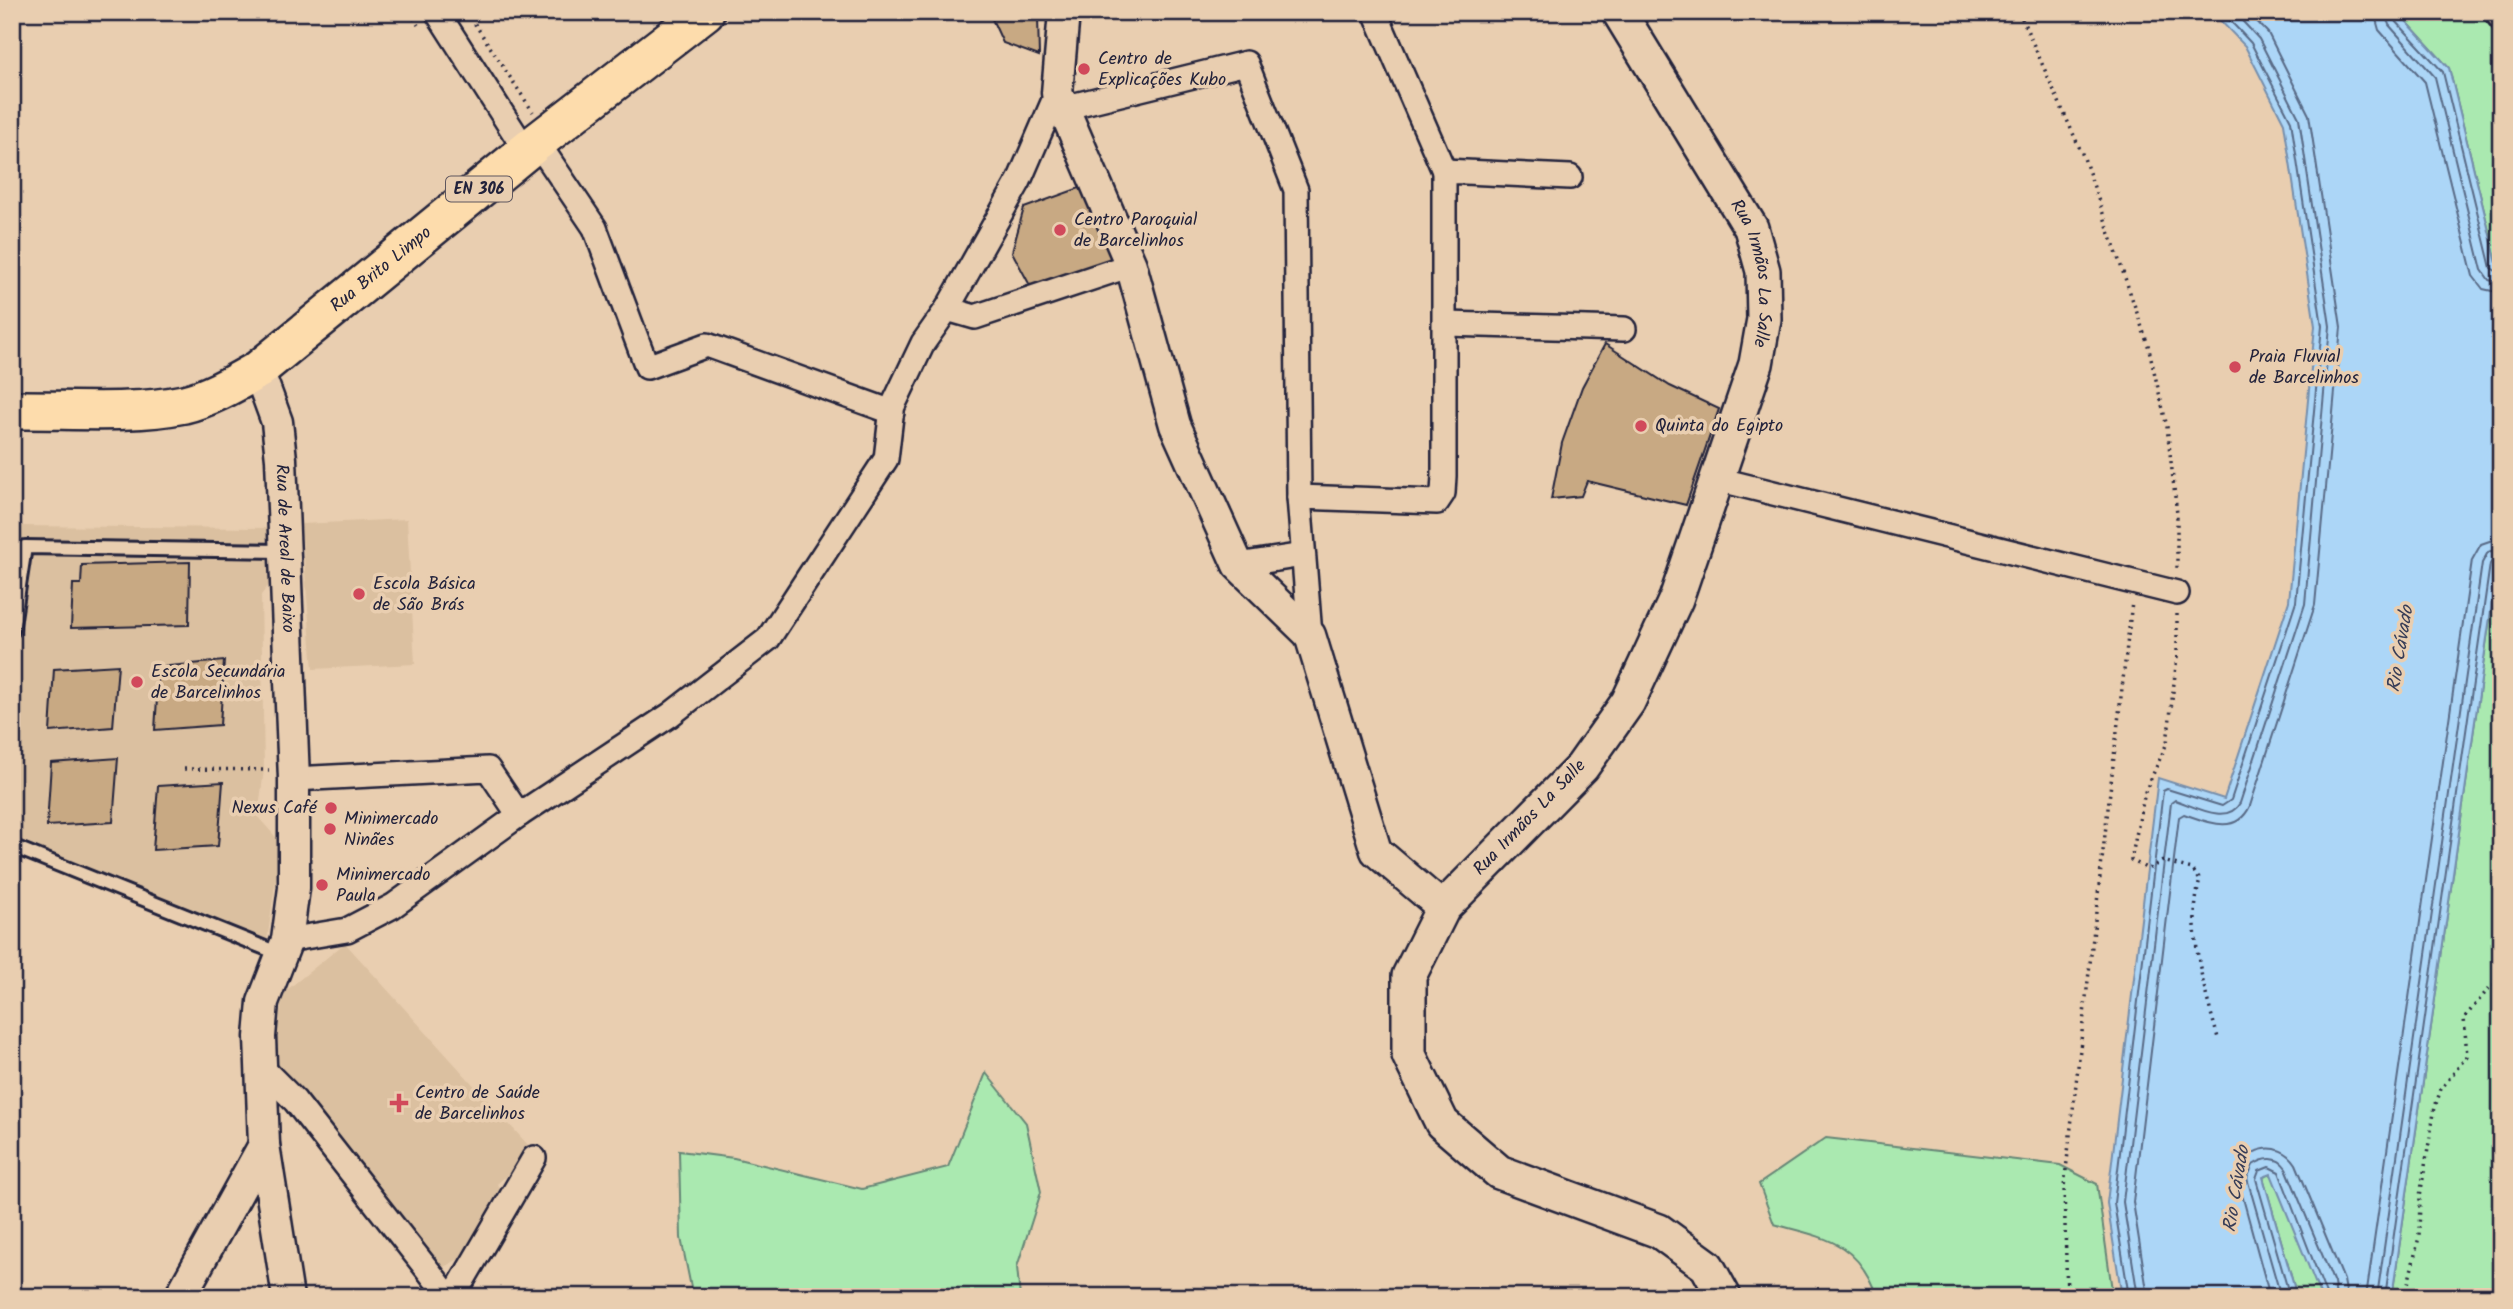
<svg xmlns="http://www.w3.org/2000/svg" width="2513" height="1309" font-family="Kalam,sans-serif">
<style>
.built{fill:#dbc0a0}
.green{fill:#aae9b0;stroke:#668676;stroke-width:2}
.water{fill:#acd6f7;stroke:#758eac;stroke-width:2}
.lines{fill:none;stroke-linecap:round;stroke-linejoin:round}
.shore{stroke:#596a86;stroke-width:2}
.building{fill:#c8a983;stroke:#22223b;stroke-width:2}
.service-casing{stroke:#22223b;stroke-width:18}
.minor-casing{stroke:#22223b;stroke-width:28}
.tertiary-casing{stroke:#22223b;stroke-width:35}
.secondary-casing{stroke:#22223b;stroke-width:38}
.primary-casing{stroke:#22223b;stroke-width:42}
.path{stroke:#22223b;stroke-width:3.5;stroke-dasharray:2 5;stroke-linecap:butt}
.service{stroke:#e9ceb0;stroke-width:12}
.minor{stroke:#e9ceb0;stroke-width:23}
.tertiary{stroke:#e9ceb0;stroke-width:30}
.secondary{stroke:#e9ceb0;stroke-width:33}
.primary{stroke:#fddcac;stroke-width:37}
.poi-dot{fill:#d1495b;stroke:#e9ceb0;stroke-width:2.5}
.labels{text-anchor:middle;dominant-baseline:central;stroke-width:7;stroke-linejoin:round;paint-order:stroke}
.shield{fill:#e9ceb0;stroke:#5e565e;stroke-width:2}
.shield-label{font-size:16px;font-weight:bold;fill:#22223b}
.poi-label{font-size:18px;fill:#22223b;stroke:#e9ceb0;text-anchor:start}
.street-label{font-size:18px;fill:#22223b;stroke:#e9ceb0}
.water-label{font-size:19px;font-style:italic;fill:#373d57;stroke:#e9ceb0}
</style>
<rect width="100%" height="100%" fill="#e9ceb0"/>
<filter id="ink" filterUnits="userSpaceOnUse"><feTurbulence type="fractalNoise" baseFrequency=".0143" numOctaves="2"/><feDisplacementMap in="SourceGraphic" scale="14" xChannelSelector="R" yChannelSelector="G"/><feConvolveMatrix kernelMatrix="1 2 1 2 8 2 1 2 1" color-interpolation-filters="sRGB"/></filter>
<g filter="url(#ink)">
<!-- built -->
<g class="built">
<polygon points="407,519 415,664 313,669 301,524"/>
<polygon points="12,526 272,528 277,575 261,595 264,769 258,817 281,843 267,942 12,839"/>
<polygon points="345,943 528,1145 517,1166 497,1184 501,1191 472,1252 440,1269 274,1061 283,993"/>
</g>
<!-- green -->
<g class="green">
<polygon points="2398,12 2501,12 2501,280 2449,68"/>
<polygon points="2501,541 2501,1297 2392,1297 2393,1290"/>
<polygon points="986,1073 1026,1123 1041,1192 1017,1267 1020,1297 693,1297 681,1238 679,1151 734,1158 862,1189 948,1167"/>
<path d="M1826,1138L2060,1165L2097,1184L2113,1297H1877C1858,1241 1825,1238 1774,1224L1759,1184Z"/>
<polygon points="2272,1174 2319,1289 2321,1297 2297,1297 2263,1177"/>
</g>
<!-- water -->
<polygon class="water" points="2212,12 2398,12 2449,68 2501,280 2501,541 2392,1297 2321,1297 2271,1174 2263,1177 2297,1297 2122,1297 2107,1203 2158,778 2224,799 2289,601 2315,326 2284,123 2245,46"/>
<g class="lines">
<!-- shore -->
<g class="shore">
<polyline points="2374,12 2379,30 2425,82 2473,276 2483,289 2501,293"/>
<polyline points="2385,12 2389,25 2435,77 2482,270 2489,280 2501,283"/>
<polyline points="2394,12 2395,20 2443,72 2491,268 2501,274"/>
<polyline points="2129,1297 2114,1203 2163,791 2167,789 2222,806 2231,800 2296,602 2322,326 2291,121 2251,43 2222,12"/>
<path d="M2138,1297L2123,1202L2171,803L2175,800C2194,806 2227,826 2240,803L2305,604L2330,326L2299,118L2259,39L2234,12"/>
<path d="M2148,1297L2133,1202L2179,817L2184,814C2207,822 2236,836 2250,806L2315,605L2341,327L2309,115L2268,33L2248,12"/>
<path d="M2270,1297L2237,1176C2242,1147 2280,1138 2296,1164L2344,1280L2347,1297"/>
<path d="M2281,1297L2247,1178L2253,1165C2265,1157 2278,1156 2286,1168L2334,1283L2336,1297"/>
<polyline points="2290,1297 2256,1179 2259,1171 2269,1167 2279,1172 2327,1297"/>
<polyline points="2366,1297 2472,560 2481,544 2501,537"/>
<polyline points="2377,1297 2482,563 2488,552 2501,548"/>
<polyline points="2385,1297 2490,564 2494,558 2501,557"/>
</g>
</g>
<!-- building -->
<g class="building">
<polygon points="991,17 1038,17 1039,56 1003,43"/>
<polygon points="1085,186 1114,258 1033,291 1012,252 1024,208"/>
<polygon points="1605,344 1670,386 1719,409 1686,505 1587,481 1581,496 1551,499 1562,443 1582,387"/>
<polygon points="190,562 189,625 71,628 73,584 81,584 82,565"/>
<polygon points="224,661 220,725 155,730 159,667"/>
<polygon points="118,665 113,727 50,732 54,669"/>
<polygon points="118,758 113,822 47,826 51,763"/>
<polygon points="223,782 218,846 153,850 158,786"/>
</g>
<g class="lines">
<defs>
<g id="service">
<polyline points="2489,12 2501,27"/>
<polyline points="12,631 25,547 284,551"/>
<polyline points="12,846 280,954"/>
</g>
<g id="minor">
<polyline points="437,12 526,151"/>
<polyline points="1375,12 1444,171"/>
<polyline points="1063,108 1246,63 1296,190 1299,497 1437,502 1443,493 1444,476 1444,171 1570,177"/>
<polyline points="537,142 595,228 647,367 707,345 892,412"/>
<polyline points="947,309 975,317 1131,265"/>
<polyline points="1446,324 1624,329"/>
<polyline points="1717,479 2177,593"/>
<polyline points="1299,497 1310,635"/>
<polyline points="1238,565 1303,555"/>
<polyline points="294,779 488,769 519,815"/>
<polyline points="287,940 347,930 393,906 519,815 670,715 768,639 886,459 892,408 923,343 947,309 1019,181 1057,93"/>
<polyline points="262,1068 295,1101 449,1297"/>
<polyline points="453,1297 534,1158"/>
</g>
<g id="tertiary">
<polyline points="1064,12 1057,93 1131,265 1175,425 1238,565 1310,635 1376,851 1443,908"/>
<path id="s1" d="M258,370L277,422L281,459L294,779V888L287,940L263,1002L260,1037L264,1145L288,1297"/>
<polyline points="180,1297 264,1145"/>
</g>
<g id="secondary">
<path id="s2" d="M1619,12L1751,228L1763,271L1764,319L1756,364L1676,599L1628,702L1582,767L1443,908L1409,976V1055L1442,1123L1499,1172L1659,1231L1707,1266L1724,1297"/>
</g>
<g id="primary">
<path id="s3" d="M12,410C68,409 130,415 184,404C210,398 235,383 258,370L537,142L705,12"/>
</g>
</defs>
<!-- service casing -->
<use href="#service" class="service-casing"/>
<!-- minor casing -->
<use href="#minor" class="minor-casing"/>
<!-- tertiary casing -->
<use href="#tertiary" class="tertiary-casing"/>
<!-- secondary casing -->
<use href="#secondary" class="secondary-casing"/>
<!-- primary casing -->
<use href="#primary" class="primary-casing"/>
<!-- path -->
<g class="path">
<polyline points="410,12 418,25"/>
<polyline points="467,12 533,112"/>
<polyline points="2019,12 2084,158 2148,345 2167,427 2177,514 2177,571"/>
<path d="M2177,614V657L2167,743L2145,792L2131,860L2148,869L2163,861L2192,869L2200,880C2186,931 2204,988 2218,1038"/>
<polyline points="184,769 269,770"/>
<polyline points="2067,1297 2064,1187 2132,602"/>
<polyline points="2405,1297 2419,1237 2420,1196 2435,1107 2441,1089 2467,1056 2464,1018 2491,986 2501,984"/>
</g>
<!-- service -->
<use href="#service" class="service"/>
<!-- minor -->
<use href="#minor" class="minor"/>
<!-- tertiary -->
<use href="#tertiary" class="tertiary"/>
<!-- secondary -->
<use href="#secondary" class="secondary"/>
<!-- primary -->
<use href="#primary" class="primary"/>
</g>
</g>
<!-- markers -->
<g class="poi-dot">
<circle cx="1084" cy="69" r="7"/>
<circle cx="1060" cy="230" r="7"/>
<circle cx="2235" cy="367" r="7"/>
<circle cx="1641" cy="426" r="7"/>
<circle cx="359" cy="594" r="7"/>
<circle cx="137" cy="682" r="7"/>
<circle cx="331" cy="808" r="7"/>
<circle cx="330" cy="829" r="7"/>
<circle cx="322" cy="885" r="7"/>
<path d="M395.5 1092.5h7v7h7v7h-7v7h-7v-7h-7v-7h7z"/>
</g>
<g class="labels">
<!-- shield labels -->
<rect class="shield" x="446" y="176.5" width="66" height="25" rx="5"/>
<g class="shield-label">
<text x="479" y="189">EN 306</text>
</g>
<!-- poi labels -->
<g class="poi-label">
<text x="1098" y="59">Centro de<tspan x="1098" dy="21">Explicações Kubo</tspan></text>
<text x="1074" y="220">Centro Paroquial<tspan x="1074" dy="21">de Barcelinhos</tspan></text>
<text x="2249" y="357">Praia Fluvial<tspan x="2249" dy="21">de Barcelinhos</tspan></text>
<text x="1655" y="426">Quinta do Egipto</text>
<text x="373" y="584">Escola Básica<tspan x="373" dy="21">de São Brás</tspan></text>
<text x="151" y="672">Escola Secundária<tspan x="151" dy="21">de Barcelinhos</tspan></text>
<text x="317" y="808" text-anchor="end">Nexus Café</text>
<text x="344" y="819">Minimercado<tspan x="344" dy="21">Ninães</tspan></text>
<text x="336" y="875">Minimercado<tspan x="336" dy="21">Paula</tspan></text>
<text x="415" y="1093">Centro de Saúde<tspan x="415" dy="21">de Barcelinhos</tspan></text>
</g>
<!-- street labels -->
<g class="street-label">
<text stroke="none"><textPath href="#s3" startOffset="413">Rua Brito Limpo</textPath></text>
<text stroke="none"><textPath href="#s2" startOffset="298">Rua Irmãos La Salle</textPath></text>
<text stroke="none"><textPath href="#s1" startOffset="182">Rua de Areal de Baixo</textPath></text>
<text transform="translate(1530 818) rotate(-46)">Rua Irmãos La Salle</text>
</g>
<!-- water labels -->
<g class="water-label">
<text transform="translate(2401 649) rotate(-81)">Rio Cávado</text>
<text transform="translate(2237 1189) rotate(-81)">Rio Cávado</text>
</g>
</g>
<!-- margin -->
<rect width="2513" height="1309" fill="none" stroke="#e9ceb0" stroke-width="42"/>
<rect x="21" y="21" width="2471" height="1267" fill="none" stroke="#22223b" stroke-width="2.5" filter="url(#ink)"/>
</svg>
